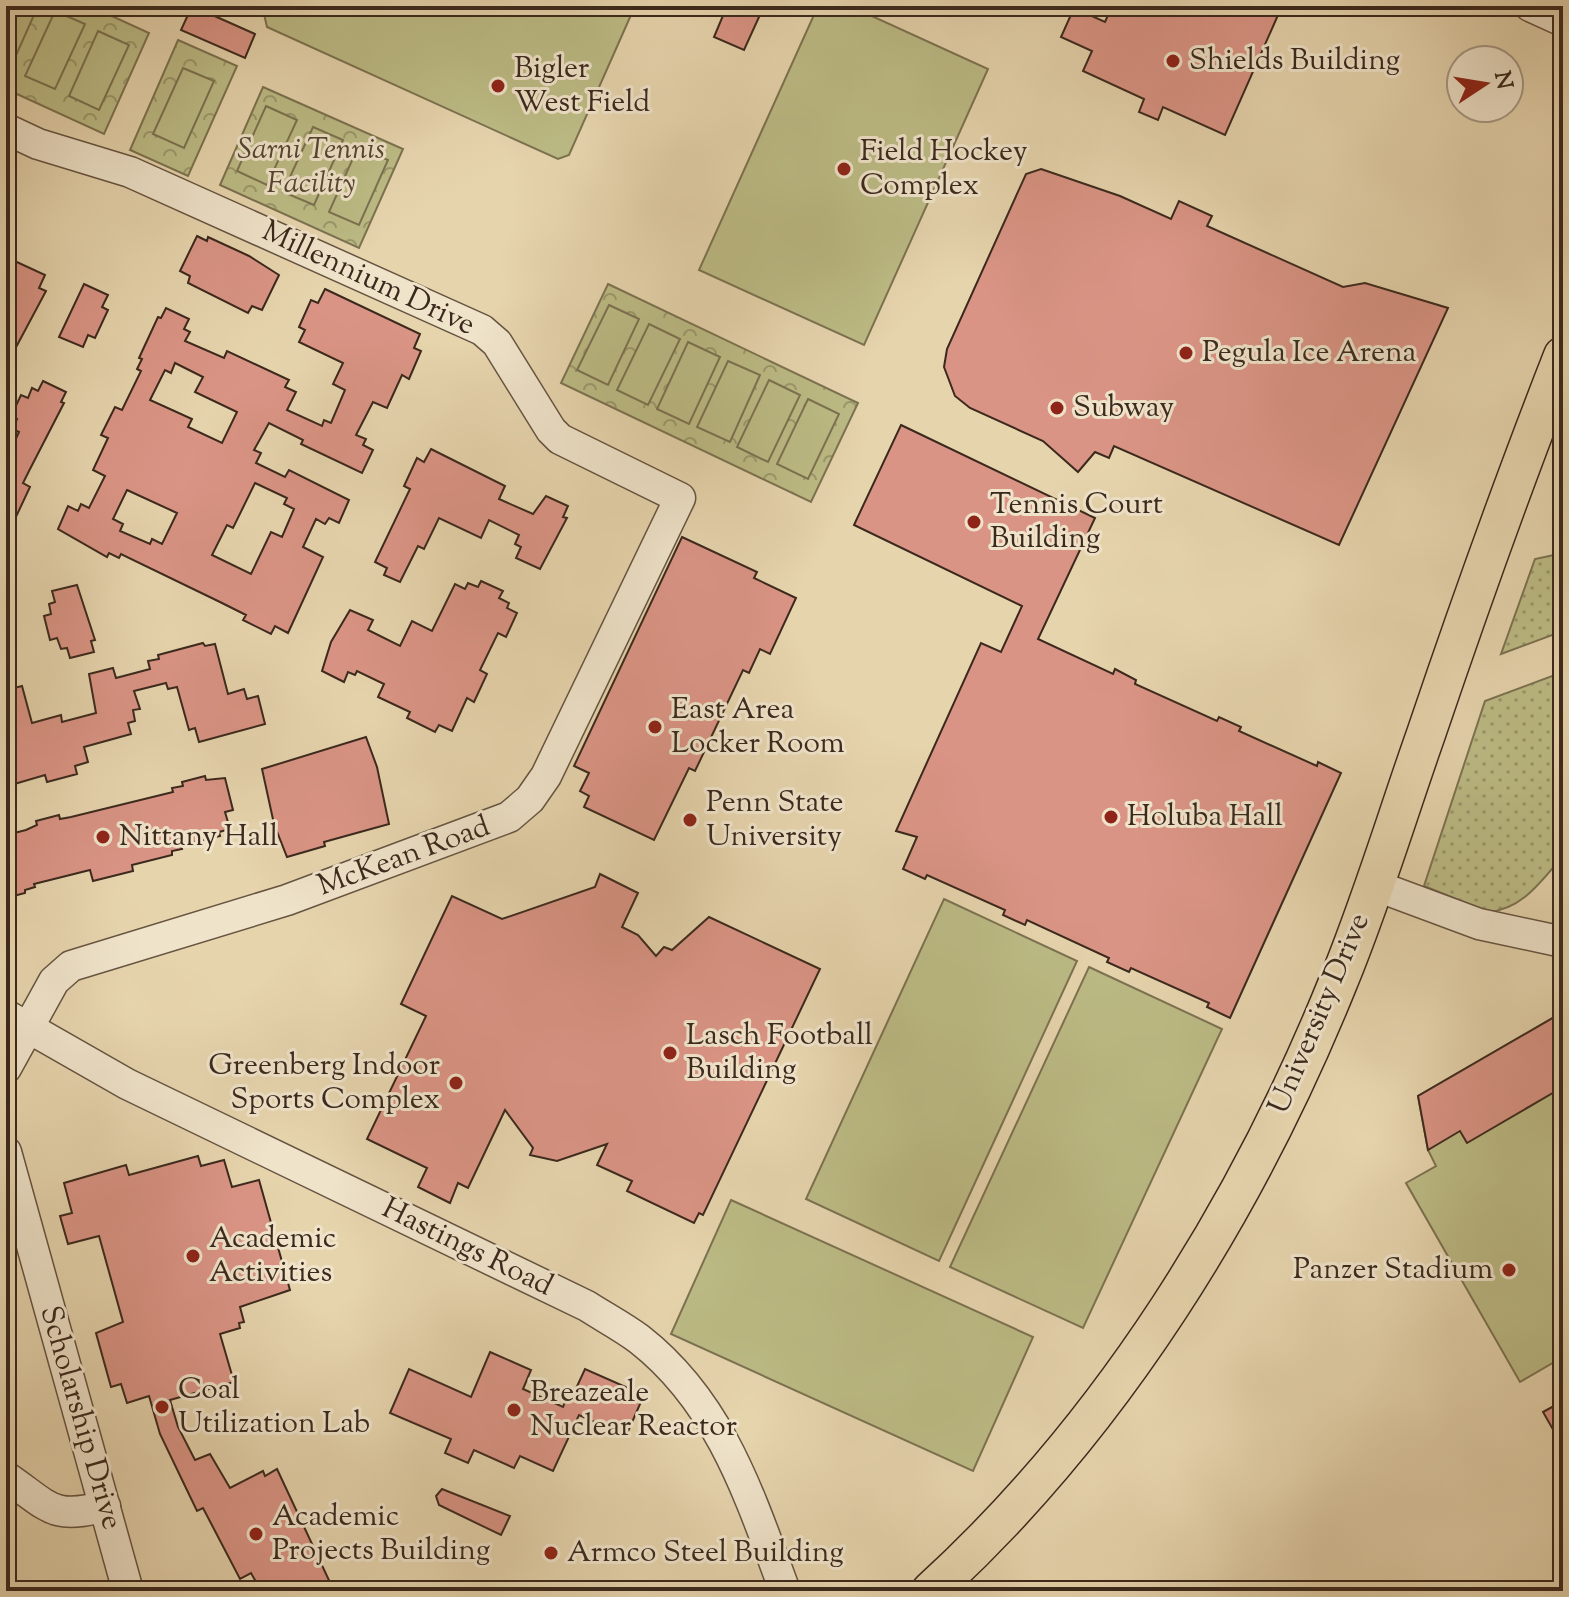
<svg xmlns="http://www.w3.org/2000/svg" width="1569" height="1597" font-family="'Sorts Mill Goudy',serif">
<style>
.grass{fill:url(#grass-dots);stroke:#7c7251;stroke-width:2}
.park{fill:url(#park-crowns);stroke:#7c7251;stroke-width:2}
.pitch{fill:#bcbb85;stroke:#7c7251;stroke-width:2}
.building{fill:#da9485;stroke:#3b291d;stroke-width:2;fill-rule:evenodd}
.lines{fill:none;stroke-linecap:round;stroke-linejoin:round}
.minor-casing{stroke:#665441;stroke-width:33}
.major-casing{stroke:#3b291d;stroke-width:41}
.minor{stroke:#efe3ca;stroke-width:30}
.major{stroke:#e6d4ad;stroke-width:38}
.poi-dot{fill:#8f2418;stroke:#efe3ca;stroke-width:3}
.labels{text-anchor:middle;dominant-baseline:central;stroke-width:6;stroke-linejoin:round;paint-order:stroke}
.poi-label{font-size:30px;fill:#3b291d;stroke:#efe3ca;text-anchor:start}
.park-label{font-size:30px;font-style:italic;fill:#554632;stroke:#efe3ca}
.street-label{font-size:30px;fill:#3b291d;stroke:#efe3ca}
</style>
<defs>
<pattern id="grass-dots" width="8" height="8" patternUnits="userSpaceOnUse" patternTransform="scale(2)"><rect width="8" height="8" fill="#bcbb85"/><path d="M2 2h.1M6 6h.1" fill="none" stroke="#9a986c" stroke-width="1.8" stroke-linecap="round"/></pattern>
<pattern id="park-crowns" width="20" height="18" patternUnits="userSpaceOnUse" patternTransform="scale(2)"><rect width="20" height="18" fill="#bcbb85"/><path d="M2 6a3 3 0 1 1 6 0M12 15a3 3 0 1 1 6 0" fill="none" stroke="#9a986c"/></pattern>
</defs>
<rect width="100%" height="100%" fill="#e6d4ad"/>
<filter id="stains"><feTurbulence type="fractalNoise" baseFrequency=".0025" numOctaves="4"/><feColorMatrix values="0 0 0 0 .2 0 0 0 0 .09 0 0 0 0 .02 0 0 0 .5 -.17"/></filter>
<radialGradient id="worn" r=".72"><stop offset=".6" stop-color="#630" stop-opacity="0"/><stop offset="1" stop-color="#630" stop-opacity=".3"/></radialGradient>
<!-- grass -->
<g class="grass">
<polygon points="1563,553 1563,631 1501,654 1535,559"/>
<path d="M1563,672V856C1541,881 1523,909 1488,912L1424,886L1485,701Z"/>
</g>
<!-- park -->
<g class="park">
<polygon points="6,6 90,6 149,33 104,134 6,89"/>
<polygon points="178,40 237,66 188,176 130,150"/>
<polygon points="263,87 403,149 359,248 220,185"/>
<polygon points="608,284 858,403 811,502 561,383"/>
</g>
<!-- pitch -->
<g class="pitch">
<polygon points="6,6 38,6 10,69 6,67"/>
<polygon points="267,6 635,6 569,155 558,159 267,27 264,14"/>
<polygon points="818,6 850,6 988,69 864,345 699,270"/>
<polygon points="55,11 85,24 55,89 25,76"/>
<polygon points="98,31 129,45 99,110 69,96"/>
<polygon points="183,68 214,81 184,148 153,134"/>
<polygon points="266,106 297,120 267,185 237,171"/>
<polygon points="313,127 343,140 314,205 283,192"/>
<polygon points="358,147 388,160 359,225 329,212"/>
<polygon points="609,305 639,319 608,385 577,370"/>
<polygon points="649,324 680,339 648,405 617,390"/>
<polygon points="688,342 720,357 689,424 657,409"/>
<polygon points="728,361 760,375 730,442 697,427"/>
<polygon points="769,380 800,395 768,462 737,447"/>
<polygon points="808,399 839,414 808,479 777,464"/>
<polygon points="944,899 1077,961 939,1261 806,1199"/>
<polygon points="1089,967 1222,1029 1083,1328 950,1267"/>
<polygon points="1563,1012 1563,1357 1520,1382 1406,1183 1436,1166 1428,1150 1418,1096"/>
<polygon points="731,1200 1033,1337 973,1471 671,1334"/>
</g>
<!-- building -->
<g class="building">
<polygon points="192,6 255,34 245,58 181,30"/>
<polygon points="727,6 764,6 744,50 714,37"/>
<polygon points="1112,6 1282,6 1225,135 1163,107 1158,120 1139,112 1144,99 1083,71 1092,51 1061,37 1074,8 1105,22"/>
<polygon points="1041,169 1120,196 1171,219 1179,201 1212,216 1207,226 1343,287 1365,283 1448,308 1339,545 1114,446 1109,458 1095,452 1078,472 1043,441 970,408 955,396 944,367 947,349 1026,174"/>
<polygon points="197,236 207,241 208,237 249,256 279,275 262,310 252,306 248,313 188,283 190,276 180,271"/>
<polygon points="6,257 45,275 39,288 46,291 6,366"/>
<polygon points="84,284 108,295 102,307 108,310 95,338 88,335 83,347 59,337"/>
<path d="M325,289L420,334L414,348L421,351L409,379L402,375L387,408L373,402L356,435L366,439L363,445L373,450L362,473L301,444L303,440L269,423L254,450L261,453L256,463L285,477L289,470L349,500L339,523L329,518L325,524L316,519L303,547L323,557L288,633L275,626L271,634L243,620L246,615L220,602L121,554L119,558L109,553L107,557L58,529L68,506L78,511L81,504L89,508L105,476L93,470L108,438L101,435L115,407L122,410L141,371L137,369L142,359L139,358L158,317L161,318L166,308L189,319L184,329L190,332L185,341L224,358L227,351L289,380L285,387L296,392L287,410L322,426L324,420L331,423L345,390L333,384L343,363L299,342L305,330L299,327L311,300L318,303ZM175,363L203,377L195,392L237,412L222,443L188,427L192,419L150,400L165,370L171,373ZM255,483L287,498L284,504L294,509L282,537L271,532L251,574L212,555L227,525L233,528ZM127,490L177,513L162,544L152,539L150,544L120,531L123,524L113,519Z"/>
<polygon points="43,381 66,392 61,402 64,403 29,471 23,483 30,487 6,538 6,461 19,432 13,429 17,419 11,416 21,395 28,398 32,388 38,391"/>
<polygon points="901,425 1095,518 1038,639 1113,674 1115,669 1136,680 1135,684 1217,721 1219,717 1241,727 1239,731 1317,766 1318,762 1341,773 1230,1018 1207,1007 1209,1003 1131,968 1129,972 1107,962 1109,958 1027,920 1025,925 1003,915 1005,910 927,875 925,879 903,869 917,837 896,831 981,643 1001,652 1022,606 854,525"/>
<polygon points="431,449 505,486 499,499 533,514 546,496 568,506 563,517 567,518 540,569 516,558 521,547 515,544 519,535 489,520 481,538 439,518 424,549 418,546 400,582 384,575 387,568 375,562 410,489 404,486 417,458 424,462"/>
<polygon points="682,537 757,572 754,578 796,598 770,654 760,649 749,673 743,670 695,771 689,768 654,840 584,807 589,796 580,791 589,773 574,766"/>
<polygon points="481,581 503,591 499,598 509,603 507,608 517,613 506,637 498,633 480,670 487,674 474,702 467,698 452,731 439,725 435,732 407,718 410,712 378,697 384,684 357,671 355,675 348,672 344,682 322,671 331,642 350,610 373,620 368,630 400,646 412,621 432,631 455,584 465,589 468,583 478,587"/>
<polygon points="77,585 95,640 91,641 94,652 70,658 67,648 61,649 57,638 50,640 44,616 51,614 49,604 55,602 52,591"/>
<polygon points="203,643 205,646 215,644 228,694 244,689 247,699 258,696 265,724 199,742 195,728 189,730 177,687 168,689 166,683 134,691 140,709 133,710 135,721 128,723 131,734 84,747 88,762 75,766 77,774 47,782 45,775 11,785 6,769 6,690 22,686 32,723 61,715 62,722 96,713 89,674 113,668 116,678 150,669 148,661 159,659 158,655"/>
<polygon points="366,737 377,767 389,824 324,842 325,846 287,857 274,824 262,769"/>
<polygon points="205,776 206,780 225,778 233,810 225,812 230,829 219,832 220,836 181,845 182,849 172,851 172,855 132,865 133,871 93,881 90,870 34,884 35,887 25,890 25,893 6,898 6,835 26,830 37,825 36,821 59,815 60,819 71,817 173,792 172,788 183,786 182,782"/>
<polygon points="600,874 638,893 622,927 638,935 656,956 664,947 672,950 709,917 820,969 703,1215 699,1213 694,1223 627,1191 632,1181 597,1165 607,1144 557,1161 530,1155 533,1148 505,1110 468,1188 458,1183 450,1203 418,1187 427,1168 367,1139 426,1016 401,1004 452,896 502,919 595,887"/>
<polygon points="1563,1012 1563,1087 1467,1143 1460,1131 1428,1150 1418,1096"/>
<polygon points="198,1156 201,1166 224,1160 232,1187 259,1180 290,1290 240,1307 244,1322 239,1323 240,1328 220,1334 234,1382 170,1400 178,1427 195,1460 210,1454 230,1488 263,1471 265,1476 277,1469 334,1591 261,1591 251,1573 240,1579 203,1508 197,1511 185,1486 160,1434 149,1396 127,1403 121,1384 111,1387 96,1333 123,1322 99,1236 68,1244 60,1216 72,1213 64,1183 126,1165 129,1175"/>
<polygon points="490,1352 531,1370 523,1389 563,1407 568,1394 573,1395 585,1369 644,1395 626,1436 579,1415 553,1471 520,1456 514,1468 474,1450 468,1463 445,1453 451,1439 390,1413 409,1369 471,1397"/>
<polygon points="1563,1401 1563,1447 1543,1412"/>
<polygon points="442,1489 510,1516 501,1535 439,1505 436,1496"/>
</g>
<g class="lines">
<defs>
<g id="minor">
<polyline points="1530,6 1563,21"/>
<polyline points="6,129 38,144 130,172 482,330 497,343 551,430 560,439 680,498 546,776 530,799 509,817 287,900 71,966 54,981 6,1068"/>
<polyline points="1374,885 1479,924 1563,942"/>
<path d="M6,1015L127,1084L587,1306C604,1317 623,1327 639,1339C721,1403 750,1497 785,1591"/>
<polyline points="6,1152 128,1591"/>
<path d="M6,1477C49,1506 52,1521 105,1506"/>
</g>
<path id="major" d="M931,1591C1112,1426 1248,1206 1339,980C1372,900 1397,816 1426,734C1469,607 1514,481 1563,356"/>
</defs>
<!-- minor casing -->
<use href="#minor" class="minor-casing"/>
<!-- major casing -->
<use href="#major" class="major-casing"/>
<!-- minor -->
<use href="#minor" class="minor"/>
<!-- major -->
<use href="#major" class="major"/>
</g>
<!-- markers -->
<g class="poi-dot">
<circle cx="1173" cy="61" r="8"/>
<circle cx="498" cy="86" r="8"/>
<circle cx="844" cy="169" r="8"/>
<circle cx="1186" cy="353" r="8"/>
<circle cx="1057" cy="408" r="8"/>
<circle cx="974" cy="522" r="8"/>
<circle cx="655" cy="727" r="8"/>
<circle cx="1111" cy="817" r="8"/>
<circle cx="690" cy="820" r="8"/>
<circle cx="103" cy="837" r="8"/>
<circle cx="670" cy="1053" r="8"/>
<circle cx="456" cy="1083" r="8"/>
<circle cx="193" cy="1256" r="8"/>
<circle cx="1509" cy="1270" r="8"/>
<circle cx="162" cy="1407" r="8"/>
<circle cx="514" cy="1410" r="8"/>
<circle cx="256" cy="1534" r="8"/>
<circle cx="551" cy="1553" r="8"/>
</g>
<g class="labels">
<!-- poi labels -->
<g class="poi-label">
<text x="1189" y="61">Shields Building</text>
<text x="514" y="69">Bigler<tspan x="514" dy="34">West Field</tspan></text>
<text x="860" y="152">Field Hockey<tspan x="860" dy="34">Complex</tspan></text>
<text x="1202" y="353">Pegula Ice Arena</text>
<text x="1073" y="408">Subway</text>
<text x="990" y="505">Tennis Court<tspan x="990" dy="34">Building</tspan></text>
<text x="671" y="710">East Area<tspan x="671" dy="34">Locker Room</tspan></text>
<text x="706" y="803">Penn State<tspan x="706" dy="34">University</tspan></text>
<text x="1127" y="817">Holuba Hall</text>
<text x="119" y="837">Nittany Hall</text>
<text x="686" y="1036">Lasch Football<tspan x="686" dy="34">Building</tspan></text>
<text x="440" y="1066" text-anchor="end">Greenberg Indoor<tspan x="440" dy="34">Sports Complex</tspan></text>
<text x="209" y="1239">Academic<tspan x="209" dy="34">Activities</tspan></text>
<text x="1493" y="1270" text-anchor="end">Panzer Stadium</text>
<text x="178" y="1390">Coal<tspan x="178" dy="34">Utilization Lab</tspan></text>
<text x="530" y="1393">Breazeale<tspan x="530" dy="34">Nuclear Reactor</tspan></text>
<text x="272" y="1517">Academic<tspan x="272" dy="34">Projects Building</tspan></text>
<text x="567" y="1553">Armco Steel Building</text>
</g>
<!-- park labels -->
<g class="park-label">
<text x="311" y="150">Sarni Tennis<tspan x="311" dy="34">Facility</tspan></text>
</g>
<!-- street labels -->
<g class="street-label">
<text transform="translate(368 279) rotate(25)">Millennium Drive</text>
<text transform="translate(404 857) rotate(-20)">McKean Road</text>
<text transform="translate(1320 1014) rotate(-67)">University Drive</text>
<text transform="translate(467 1248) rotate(26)">Hastings Road</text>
<text transform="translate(80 1418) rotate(74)">Scholarship Drive</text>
</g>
</g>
<!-- margin -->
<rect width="1569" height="1597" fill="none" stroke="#e6d4ad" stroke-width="32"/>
<rect x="8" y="8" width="1553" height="1581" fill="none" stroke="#3b291d" stroke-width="4"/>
<rect x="16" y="16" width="1537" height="1565" fill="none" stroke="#3b291d" stroke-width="2"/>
<!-- north arrow -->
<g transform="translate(1485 84) rotate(78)"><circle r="38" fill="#efe3ca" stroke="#a79985" stroke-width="2"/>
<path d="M0-6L14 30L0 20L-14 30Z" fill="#8f2418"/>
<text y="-12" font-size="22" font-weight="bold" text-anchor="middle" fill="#3b291d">N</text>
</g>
<rect width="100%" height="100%" filter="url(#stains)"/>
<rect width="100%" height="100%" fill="url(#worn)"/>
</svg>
